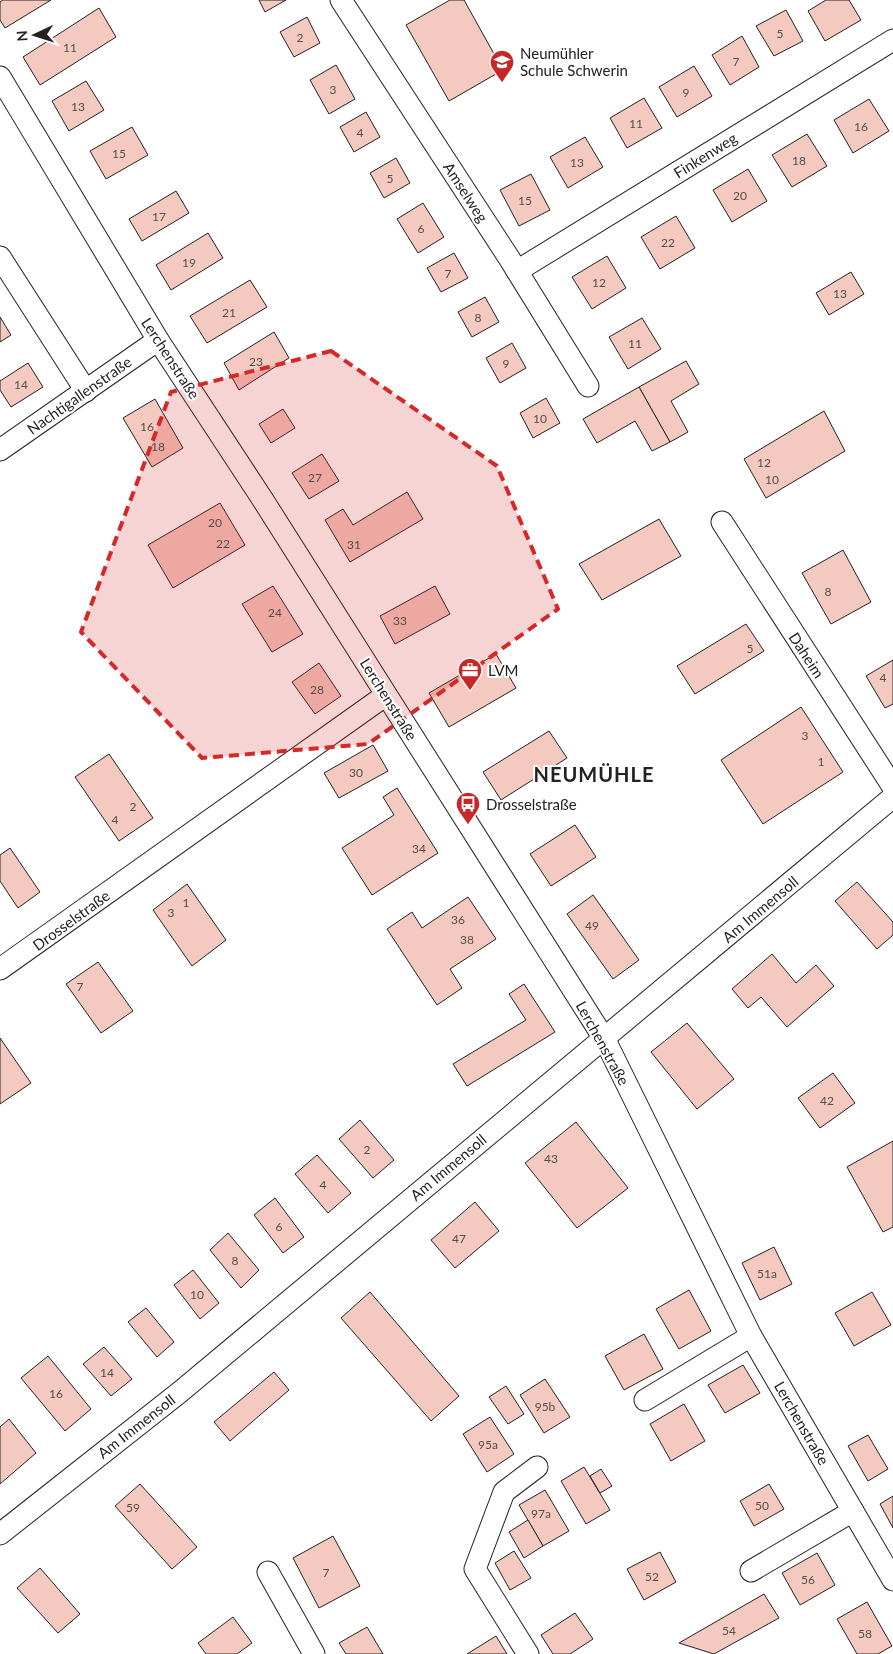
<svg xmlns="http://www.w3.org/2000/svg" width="893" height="1654" font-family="Lato,sans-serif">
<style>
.building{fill:#f3c9c0;stroke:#222}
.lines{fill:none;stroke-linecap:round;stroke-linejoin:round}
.street-casing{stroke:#222;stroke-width:23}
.street{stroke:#fff;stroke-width:21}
.marked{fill:#d62828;fill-opacity:0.2;stroke:#d62828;stroke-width:4;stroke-dasharray:10 6;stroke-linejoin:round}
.labels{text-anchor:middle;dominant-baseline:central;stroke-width:4;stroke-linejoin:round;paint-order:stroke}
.number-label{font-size:12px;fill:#564c4a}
.poi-label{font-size:15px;fill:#222;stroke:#fff;text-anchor:start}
.street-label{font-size:15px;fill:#222;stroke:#fff}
.district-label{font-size:20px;font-weight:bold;letter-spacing:1px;fill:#222;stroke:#fff}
</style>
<rect width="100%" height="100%" fill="#fff"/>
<!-- building -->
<g class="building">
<polygon points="3,0 51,0 5,28 0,20 0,2"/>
<polygon points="259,0 286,0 265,12"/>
<polygon points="450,0 464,0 503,70 449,101 406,25"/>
<polygon points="826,0 849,0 861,20 825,41 808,11"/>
<polygon points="99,8 116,37 40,85 23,57"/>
<polygon points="786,10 803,41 774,56 756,26"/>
<polygon points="307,17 320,43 294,57 280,32"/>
<polygon points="742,36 759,67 730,85 712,55"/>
<polygon points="336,65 355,99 329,114 310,80"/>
<polygon points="694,66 712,96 677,117 659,87"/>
<polygon points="86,81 104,110 69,131 52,101"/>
<polygon points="644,98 662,128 627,148 610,118"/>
<polygon points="869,99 889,131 853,153 834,120"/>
<polygon points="366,112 380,137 354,152 340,127"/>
<polygon points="132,127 148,155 106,179 90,151"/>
<polygon points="807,134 827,166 792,187 772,155"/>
<polygon points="585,137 603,167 568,188 550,157"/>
<polygon points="396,158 410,183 384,198 370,173"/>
<polygon points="748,169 767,201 732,222 713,190"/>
<polygon points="531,174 550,210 519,226 500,190"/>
<polygon points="176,191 189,213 142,241 129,219"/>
<polygon points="423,203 444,237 418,253 397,219"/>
<polygon points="676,216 695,248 660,269 641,237"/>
<polygon points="208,233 223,258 171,290 156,265"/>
<polygon points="454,253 468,278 441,292 427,268"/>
<polygon points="607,256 626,288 592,309 572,277"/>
<polygon points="851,272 864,294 829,315 816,293"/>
<polygon points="250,280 267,307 207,343 190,316"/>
<polygon points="485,297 499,322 472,337 458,312"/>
<polygon points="0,317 11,335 0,342"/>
<polygon points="642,318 661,349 628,369 609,337"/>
<polygon points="274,332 289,358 239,390 224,363"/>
<polygon points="512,343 526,368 500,383 486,358"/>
<polygon points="686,361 699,384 671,401 688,432 670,442 639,387"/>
<polygon points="28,363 43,387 11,407 0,390 0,381"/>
<polygon points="639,387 670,442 652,451 635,421 597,443 583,419"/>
<polygon points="546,398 560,423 533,438 520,413"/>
<polygon points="155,399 183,448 152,467 123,418"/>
<polygon points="283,409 295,428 271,443 259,424"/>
<polygon points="824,411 845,451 766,498 744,459"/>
<polygon points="322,454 339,481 309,499 292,473"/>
<polygon points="407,492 423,519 350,562 325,520 343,509 353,525"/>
<polygon points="220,503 245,545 173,588 148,545"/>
<polygon points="659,519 681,556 602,600 579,564"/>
<polygon points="843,550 871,602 831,624 802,573"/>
<polygon points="273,586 303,634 272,652 242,604"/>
<polygon points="435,586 450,614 395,644 380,616"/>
<polygon points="746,624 764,651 695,694 677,666"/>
<polygon points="496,654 516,688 449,727 429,693"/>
<polygon points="893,660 893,704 885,708 866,676"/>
<polygon points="319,663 341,696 315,714 292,682"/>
<polygon points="801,707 843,772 763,824 721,760"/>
<polygon points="549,731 567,758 501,800 483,772"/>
<polygon points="373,745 388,771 339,798 324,773"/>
<polygon points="109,754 153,818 119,841 75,777"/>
<polygon points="397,788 438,853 372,895 342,848 394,815 383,797"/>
<polygon points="575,825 596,857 551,886 530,854"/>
<polygon points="10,848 40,892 18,908 0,881 0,855"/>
<polygon points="857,882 893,922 893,935 877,949 835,901"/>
<polygon points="187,884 226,940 192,966 153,910"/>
<polygon points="593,895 639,960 613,979 567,914"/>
<polygon points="468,897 496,939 450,969 462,988 437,1005 387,929 412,912 422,928"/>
<polygon points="772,954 796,983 816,965 834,986 787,1027 761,997 748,1008 732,989"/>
<polygon points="98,962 133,1011 101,1033 66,984"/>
<polygon points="524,984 555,1032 467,1086 453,1064 526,1020 509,994"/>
<polygon points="687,1023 734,1079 697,1109 651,1052"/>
<polygon points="0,1038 31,1083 0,1104"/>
<polygon points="833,1073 855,1103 820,1128 798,1098"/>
<polygon points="360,1120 394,1160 373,1178 339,1139"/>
<polygon points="576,1122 628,1188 577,1228 525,1163"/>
<polygon points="893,1141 893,1227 883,1232 847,1167"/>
<polygon points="317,1155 351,1193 328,1213 295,1174"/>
<polygon points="275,1198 304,1237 283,1253 254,1215"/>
<polygon points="475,1202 499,1231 455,1268 431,1240"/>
<polygon points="228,1233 259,1270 241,1288 210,1250"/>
<polygon points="774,1247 792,1284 760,1300 742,1263"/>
<polygon points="193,1270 219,1303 200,1319 174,1285"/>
<polygon points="689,1290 711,1331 679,1349 656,1309"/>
<polygon points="370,1292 459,1396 431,1421 341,1318"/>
<polygon points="872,1292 891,1325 854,1346 835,1313"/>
<polygon points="146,1308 174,1342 157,1357 128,1322"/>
<polygon points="644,1334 663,1369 624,1390 605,1356"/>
<polygon points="104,1347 132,1379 111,1396 83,1364"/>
<polygon points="48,1356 91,1409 65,1431 21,1378"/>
<polygon points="743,1365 760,1393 725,1413 708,1385"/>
<polygon points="274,1372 289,1390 230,1441 214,1422"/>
<polygon points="545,1379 570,1417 544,1433 520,1395"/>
<polygon points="506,1386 524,1414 508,1424 489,1397"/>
<polygon points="684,1404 705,1441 671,1461 650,1424"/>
<polygon points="490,1417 514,1454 487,1472 463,1434"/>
<polygon points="9,1419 36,1453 0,1484 0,1427"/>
<polygon points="868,1435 888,1469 868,1481 848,1446"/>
<polygon points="584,1467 610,1510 586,1524 561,1481"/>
<polygon points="601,1469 612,1486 600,1493 590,1476"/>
<polygon points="140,1484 197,1547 172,1569 115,1506"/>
<polygon points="769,1484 784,1509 754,1526 740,1501"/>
<polygon points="545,1490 569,1531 543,1546 519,1505"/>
<polygon points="893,1496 893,1528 880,1504"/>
<polygon points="528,1520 543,1546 524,1558 509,1532"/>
<polygon points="333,1536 360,1586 319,1608 293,1558"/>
<polygon points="514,1551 531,1578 510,1590 495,1563"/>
<polygon points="660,1552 676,1582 644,1600 627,1569"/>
<polygon points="817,1553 835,1585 800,1605 782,1573"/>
<polygon points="40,1568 80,1614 58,1633 17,1588"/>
<polygon points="764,1594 779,1618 714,1654 679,1643"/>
<polygon points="867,1602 892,1646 878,1654 857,1654 837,1619"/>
<polygon points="575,1613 593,1639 570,1654 553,1654 541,1635"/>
<polygon points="233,1617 252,1643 237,1654 206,1654 198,1643"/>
<polygon points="367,1627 383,1654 346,1654 339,1643"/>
<polygon points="496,1636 507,1654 467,1654"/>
</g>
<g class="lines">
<defs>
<g id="street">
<polyline points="341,0 509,258 588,386"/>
<polyline points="0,77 158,340 263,500 605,1040 751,1336 893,1580"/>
<polyline points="0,257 86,391"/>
<polyline points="517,271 893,40"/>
<polyline points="0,450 158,340"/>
<polyline points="722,522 893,787"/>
<polyline points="0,969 386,695"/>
<polyline points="645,1400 751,1336"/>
<polyline points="0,1534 180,1392 893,797"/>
<polyline points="751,1571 853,1511"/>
<polyline points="268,1572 314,1654"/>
<polyline points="528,1654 475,1569 504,1492 537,1467"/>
</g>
</defs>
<!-- street casing -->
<use href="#street" class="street-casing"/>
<!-- street -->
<use href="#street" class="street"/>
</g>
<!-- marked area -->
<path class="marked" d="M331,351L497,466L558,609L368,744L202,758L81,632L171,392Z"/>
<!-- icons -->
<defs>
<symbol id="school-pin" viewBox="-11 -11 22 30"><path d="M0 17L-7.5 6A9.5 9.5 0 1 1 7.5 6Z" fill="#c62828" stroke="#fff"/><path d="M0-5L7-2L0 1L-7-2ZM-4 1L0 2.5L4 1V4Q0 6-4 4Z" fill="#fff"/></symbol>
<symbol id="office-pin" viewBox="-11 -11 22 30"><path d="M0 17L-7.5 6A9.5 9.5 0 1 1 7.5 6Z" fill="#c62828" stroke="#fff"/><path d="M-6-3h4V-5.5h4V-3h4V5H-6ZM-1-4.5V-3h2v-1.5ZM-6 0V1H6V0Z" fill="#fff"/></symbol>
<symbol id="bus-pin" viewBox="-11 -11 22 30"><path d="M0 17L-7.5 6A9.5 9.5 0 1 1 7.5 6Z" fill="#c62828" stroke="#fff"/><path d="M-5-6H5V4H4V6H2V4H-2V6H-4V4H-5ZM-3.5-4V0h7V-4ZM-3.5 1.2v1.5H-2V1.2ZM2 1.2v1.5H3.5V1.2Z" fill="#fff"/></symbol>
</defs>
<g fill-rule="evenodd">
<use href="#school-pin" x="488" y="48" width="28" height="38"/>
<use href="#office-pin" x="456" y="656" width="28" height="38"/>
<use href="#bus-pin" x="454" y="790" width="28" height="38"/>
</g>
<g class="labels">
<!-- number labels -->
<g class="number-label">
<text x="780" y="33">5</text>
<text x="300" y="37">2</text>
<text x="70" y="47">11</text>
<text x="736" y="61">7</text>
<text x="333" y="89">3</text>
<text x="686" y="92">9</text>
<text x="78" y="106">13</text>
<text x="636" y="123">11</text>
<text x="861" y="126">16</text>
<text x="360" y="132">4</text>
<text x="119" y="153">15</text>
<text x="799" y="160">18</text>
<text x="577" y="162">13</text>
<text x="390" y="178">5</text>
<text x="740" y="195">20</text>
<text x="525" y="200">15</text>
<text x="159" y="216">17</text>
<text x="421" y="228">6</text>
<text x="668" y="242">22</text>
<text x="189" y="262">19</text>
<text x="448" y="273">7</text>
<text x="599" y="282">12</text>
<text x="840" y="293">13</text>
<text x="229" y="312">21</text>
<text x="478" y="317">8</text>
<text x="635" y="343">11</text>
<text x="256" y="361">23</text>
<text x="506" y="363">9</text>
<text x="21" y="384">14</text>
<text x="540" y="418">10</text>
<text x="147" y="426">16</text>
<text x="158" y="446">18</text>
<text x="764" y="462">12</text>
<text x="315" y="477">27</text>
<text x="772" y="479">10</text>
<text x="215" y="522">20</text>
<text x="223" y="543">22</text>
<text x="354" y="544">31</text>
<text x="828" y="591">8</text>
<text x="275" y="612">24</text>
<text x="400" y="620">33</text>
<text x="750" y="648">5</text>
<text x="883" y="677">4</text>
<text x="317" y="689">28</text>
<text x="805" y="735">3</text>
<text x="821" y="761">1</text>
<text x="356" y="772">30</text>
<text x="133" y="806">2</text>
<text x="115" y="819">4</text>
<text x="419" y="848">34</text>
<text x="186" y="902">1</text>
<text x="171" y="912">3</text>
<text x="458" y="919">36</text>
<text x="592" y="925">49</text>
<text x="467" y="939">38</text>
<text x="80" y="986">7</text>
<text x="827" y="1100">42</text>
<text x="367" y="1149">2</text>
<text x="551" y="1158">43</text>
<text x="323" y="1184">4</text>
<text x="279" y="1226">6</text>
<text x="459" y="1238">47</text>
<text x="235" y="1260">8</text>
<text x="767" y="1273">51a</text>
<text x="197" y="1294">10</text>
<text x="107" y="1372">14</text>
<text x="56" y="1393">16</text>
<text x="545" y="1406">95b</text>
<text x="488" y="1444">95a</text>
<text x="762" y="1505">50</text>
<text x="133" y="1507">59</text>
<text x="541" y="1513">97a</text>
<text x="326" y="1572">7</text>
<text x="652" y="1576">52</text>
<text x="808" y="1579">56</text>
<text x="729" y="1630">54</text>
<text x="865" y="1633">58</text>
</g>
<!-- poi labels -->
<g class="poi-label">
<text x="520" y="53">Neumühler<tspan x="520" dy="17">Schule Schwerin</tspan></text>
<text x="488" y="670">LVM</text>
<text x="486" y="804">Drosselstraße</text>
</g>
<!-- street labels -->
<g class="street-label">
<text transform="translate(705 155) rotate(-32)">Finkenweg</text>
<text transform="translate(466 192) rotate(57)">Amselweg</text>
<text transform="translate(171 358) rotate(57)">Lerchenstraße</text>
<text transform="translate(79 395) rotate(-35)">Nachtigallenstraße</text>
<text transform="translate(807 655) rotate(57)">Daheim</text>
<text transform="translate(389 699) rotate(58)">Lerchenstraße</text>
<text transform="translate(760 909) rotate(-40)">Am Immensoll</text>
<text transform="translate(71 920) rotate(-36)">Drosselstraße</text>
<text transform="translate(603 1043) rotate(61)">Lerchenstraße</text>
<text transform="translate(448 1167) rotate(-40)">Am Immensoll</text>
<text transform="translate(802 1423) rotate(60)">Lerchenstraße</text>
<text transform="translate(136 1426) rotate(-38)">Am Immensoll</text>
</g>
<!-- district labels -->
<g class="district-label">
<text x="594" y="774">NEUMÜHLE</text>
</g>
</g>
<!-- north arrow -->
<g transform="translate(35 35) rotate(266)" stroke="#ffffff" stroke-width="4" paint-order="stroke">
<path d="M0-4L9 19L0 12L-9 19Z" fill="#222222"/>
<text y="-8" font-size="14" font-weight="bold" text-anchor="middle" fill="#222222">N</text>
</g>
</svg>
